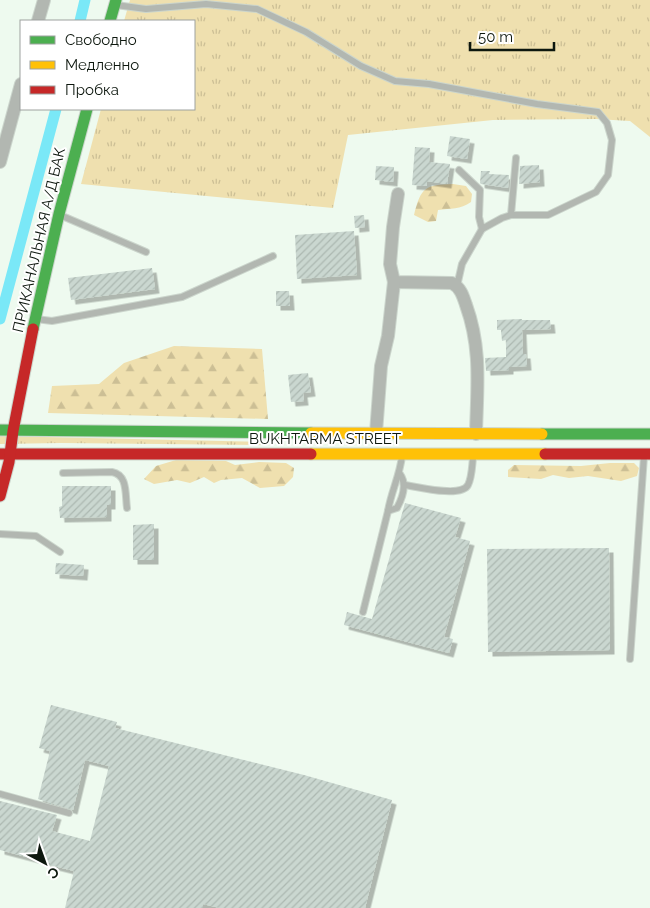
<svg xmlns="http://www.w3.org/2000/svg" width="650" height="908" font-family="Raleway,sans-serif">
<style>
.grass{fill:url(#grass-tufts)}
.forest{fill:url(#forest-firs)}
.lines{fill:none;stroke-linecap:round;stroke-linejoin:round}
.canal{stroke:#7ae8f7;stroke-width:11}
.building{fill:url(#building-hatch);filter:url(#shadow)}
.lane-casing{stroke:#cbd5cc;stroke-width:8}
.street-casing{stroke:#cbd5cc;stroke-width:14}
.fast-casing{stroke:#cbd5cc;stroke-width:13}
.slow-casing{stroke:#cbd5cc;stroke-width:13}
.jam-casing{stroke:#cbd5cc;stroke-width:13}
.lane{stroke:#b2b7b1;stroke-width:6}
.street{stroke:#b2b7b1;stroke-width:12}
.fast{stroke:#4caf50;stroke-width:11}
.slow{stroke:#ffc107;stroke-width:11}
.jam{stroke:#c62828;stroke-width:11}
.labels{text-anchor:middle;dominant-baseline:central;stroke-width:4;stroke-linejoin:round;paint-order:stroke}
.street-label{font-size:15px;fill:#0d170e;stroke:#fff}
</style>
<defs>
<pattern id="grass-tufts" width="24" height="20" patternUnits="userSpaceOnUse" patternTransform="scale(1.25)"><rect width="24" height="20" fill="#efe0af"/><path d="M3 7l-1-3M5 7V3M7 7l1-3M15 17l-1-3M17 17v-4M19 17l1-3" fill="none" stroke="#ccbf95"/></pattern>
<pattern id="forest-firs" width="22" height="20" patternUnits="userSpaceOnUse" patternTransform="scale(1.25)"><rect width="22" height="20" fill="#efe0af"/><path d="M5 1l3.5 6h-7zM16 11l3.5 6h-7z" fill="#ccbf95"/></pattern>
<pattern id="building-hatch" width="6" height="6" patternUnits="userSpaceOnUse" patternTransform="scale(1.25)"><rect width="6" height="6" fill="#cad7d0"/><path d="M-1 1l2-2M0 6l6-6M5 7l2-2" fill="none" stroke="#acb8b1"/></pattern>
<filter id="shadow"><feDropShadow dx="4.5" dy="4.5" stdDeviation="0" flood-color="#0004"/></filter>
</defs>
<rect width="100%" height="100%" fill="#eefaef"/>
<!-- grass -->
<g class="grass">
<polygon points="130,0 650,0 650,137 630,121 596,119 493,120 348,135 333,208 81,184 101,109 194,109 194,21 124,21"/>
<polygon points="0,436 269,442 269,443 263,445 61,443 0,444"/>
</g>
<!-- forest -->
<g class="forest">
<path d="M453,184L466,186L472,194L471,202C460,210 451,208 438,210L436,221L428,222L414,215C421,187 425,185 453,184Z"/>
<polygon points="174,346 262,349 268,419 48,413 52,386 99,384 124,363"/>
<polygon points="176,460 226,461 235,465 259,462 286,463 294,468 293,477 284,486 260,488 242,478 221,480 214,483 204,477 190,483 177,480 154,484 144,479 156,466"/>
<polygon points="610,463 634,463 639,468 637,476 621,481 588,476 569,478 553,475 541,479 508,477 508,470 514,465 581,466"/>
</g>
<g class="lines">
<!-- canal -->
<g class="canal">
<polyline points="80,21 85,0"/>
<polyline points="0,319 56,109"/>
</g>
</g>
<!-- building -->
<g class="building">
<polygon points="450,136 470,139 467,159 447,156"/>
<polygon points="415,147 430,148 429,162 450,164 447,184 427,181 427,186 412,185"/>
<polygon points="539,165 540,182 519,184 520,166"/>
<polygon points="376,166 394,167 393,182 375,180"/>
<polygon points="481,171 490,171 489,174 509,175 508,188 481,184 480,183"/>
<polygon points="364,215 365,227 355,228 354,216"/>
<polygon points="354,231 357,275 297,279 295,235"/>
<polygon points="152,268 155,289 71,300 68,278"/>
<polygon points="276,291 289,291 290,306 276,306"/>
<polygon points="522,319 522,320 550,320 551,329 522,330 523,354 526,354 527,366 509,367 509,370 486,371 485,358 506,357 506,340 502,341 501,330 497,330 497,320"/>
<polygon points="308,373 311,392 303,393 304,401 291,402 288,375"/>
<polygon points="62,486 111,486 111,505 107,505 107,517 60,518 59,507 62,506"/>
<polygon points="405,503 461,518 455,537 470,541 444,637 453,639 449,653 344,625 347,612 372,619"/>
<polygon points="154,524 154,560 133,560 133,525"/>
<polygon points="609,548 610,650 488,652 487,549"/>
<polygon points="56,563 84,565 83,576 55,574"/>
<polygon points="51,705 117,722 115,728 304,775 392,800 365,908 220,908 203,904 203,908 65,908 74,871 50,865 50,863 0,850 0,801 57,815 52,831 90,841 109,766 85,760 73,810 38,799 50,751 39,748"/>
</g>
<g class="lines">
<defs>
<g id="lane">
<polyline points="116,5 146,9 206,4 257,9 306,32 361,66 395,81 429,84 537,104 598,112 607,123 612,140 608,175 596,192 548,215 511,215 502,218 482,229 462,264 457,286"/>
<polyline points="459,170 480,190 479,217 482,229"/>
<polyline points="60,215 146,252"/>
<polyline points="511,215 516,158"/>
<polyline points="36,319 52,321 182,297 273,256"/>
<path d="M63,473L112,472C128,475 125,494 127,508"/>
<path d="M405,485C418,487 461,498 468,485C472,477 472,466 473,458"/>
<path d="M388,511L397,508C403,497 407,484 400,474"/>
<polyline points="0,534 36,536 60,552"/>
<path d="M363,612L388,511C391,492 400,475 402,456"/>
<polyline points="630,659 644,456"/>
<polyline points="0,794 69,813"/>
</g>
<g id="street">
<polyline points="38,21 44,0"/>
<polyline points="0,162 21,84"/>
<path d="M398,194L393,227L390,264L394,282L452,283C461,288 463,296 466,305C482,349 477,388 476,434"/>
<polyline points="376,433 381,366 388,336 394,282"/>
</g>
<g id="fast">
<polyline points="110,21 116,0"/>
<polyline points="33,329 59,214 87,109"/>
<polyline points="0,430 311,433"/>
<polyline points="542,434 650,434"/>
</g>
<g id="slow">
<polyline points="311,433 542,434"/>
<polyline points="311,454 545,454"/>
</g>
<g id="jam">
<polyline points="0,454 311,454"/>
<polyline points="545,454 650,454"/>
<polyline points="0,496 9,462 13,431 33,329"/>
</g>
</defs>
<!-- lane casing -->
<use href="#lane" class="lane-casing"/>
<!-- street casing -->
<use href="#street" class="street-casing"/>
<!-- fast casing -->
<use href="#fast" class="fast-casing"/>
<!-- slow casing -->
<use href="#slow" class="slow-casing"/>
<!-- jam casing -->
<use href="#jam" class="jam-casing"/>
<!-- lane -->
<use href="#lane" class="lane"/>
<!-- street -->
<use href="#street" class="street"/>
<!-- fast -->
<use href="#fast" class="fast"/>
<!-- slow -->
<use href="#slow" class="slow"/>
<!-- jam -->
<use href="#jam" class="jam"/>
</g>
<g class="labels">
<!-- street labels -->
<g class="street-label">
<text transform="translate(39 240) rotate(-77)">ПРИКАНАЛЬНАЯ А/Д БАК</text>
<text x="325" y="439">BUKHTARMA STREET</text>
</g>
</g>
<!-- legend -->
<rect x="20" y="20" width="175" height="90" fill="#ffffff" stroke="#9ea29f"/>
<rect x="30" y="36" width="25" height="8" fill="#4caf50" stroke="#9ea29f"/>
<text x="65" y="45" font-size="15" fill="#0d170e">Свободно</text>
<rect x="30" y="61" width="25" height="8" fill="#ffc107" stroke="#9ea29f"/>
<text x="65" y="70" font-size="15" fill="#0d170e">Медленно</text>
<rect x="30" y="86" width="25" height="8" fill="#c62828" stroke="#9ea29f"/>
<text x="65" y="95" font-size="15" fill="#0d170e">Пробка</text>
<!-- north arrow -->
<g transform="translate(45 863) rotate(139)" stroke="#ffffff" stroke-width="4" paint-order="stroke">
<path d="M0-4L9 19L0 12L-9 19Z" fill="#0d170e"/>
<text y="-8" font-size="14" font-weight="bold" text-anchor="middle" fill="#0d170e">С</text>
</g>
<!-- scale -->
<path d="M470 42v8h84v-8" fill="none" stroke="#0d170e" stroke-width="2.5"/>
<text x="478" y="42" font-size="15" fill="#0d170e" stroke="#ffffff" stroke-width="4" paint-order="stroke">50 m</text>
</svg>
